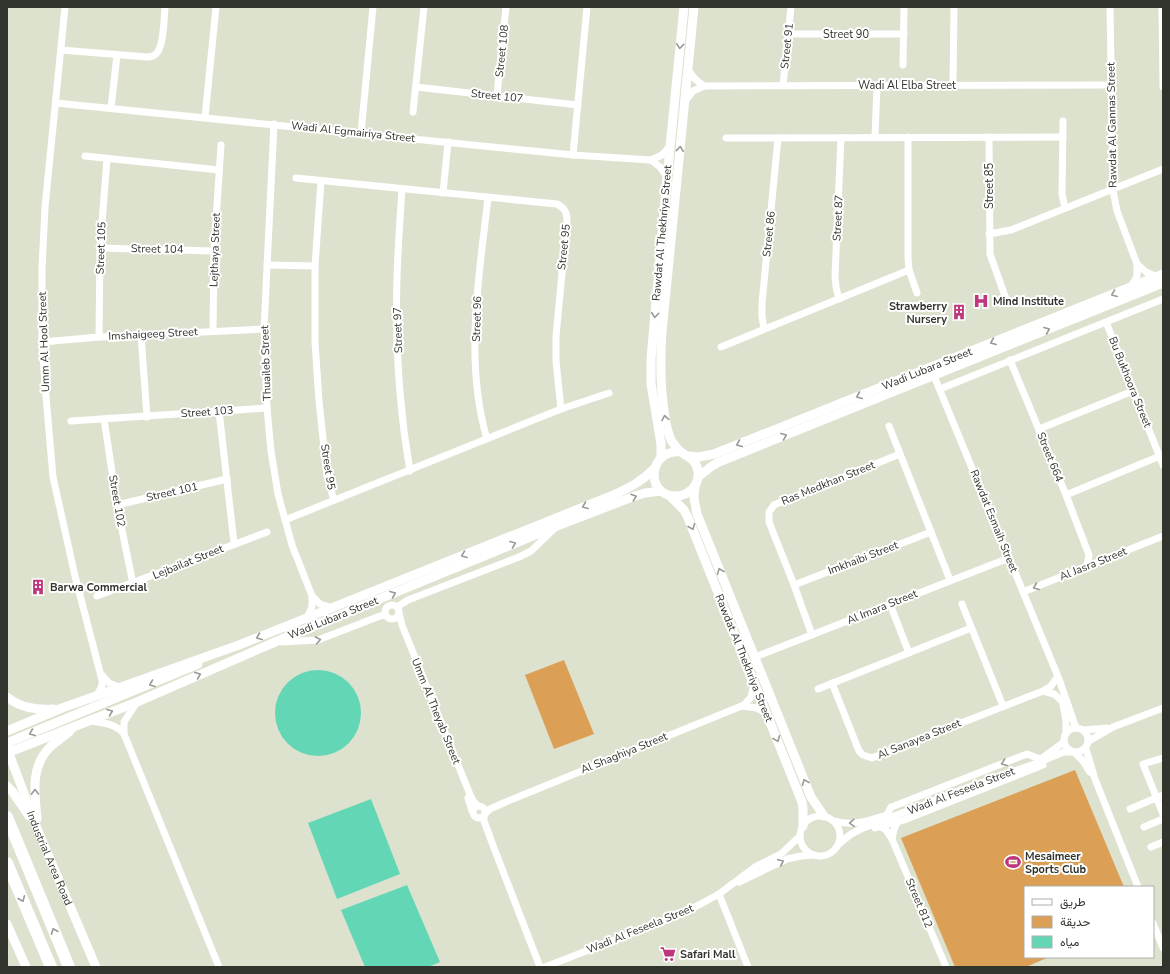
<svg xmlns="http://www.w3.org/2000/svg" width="1170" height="974" font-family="'Nunito Sans',Vazirmatn,sans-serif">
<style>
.green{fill:#dc9f56}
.water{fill:#63d7b5}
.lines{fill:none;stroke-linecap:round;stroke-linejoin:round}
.street{stroke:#fff;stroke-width:7}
.secondary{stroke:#fff;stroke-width:9}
.highway{stroke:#fff;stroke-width:12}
.oneway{stroke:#989a96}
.labels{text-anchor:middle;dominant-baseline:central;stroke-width:4;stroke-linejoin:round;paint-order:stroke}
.street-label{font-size:11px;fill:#31342c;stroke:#fff}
.poi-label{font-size:11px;font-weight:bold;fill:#31342c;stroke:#fff;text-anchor:start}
</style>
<rect width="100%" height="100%" fill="#dce2ce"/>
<!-- green -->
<g class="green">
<polygon points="564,660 594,734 554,749 525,675"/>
<polygon points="1075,770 1124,887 1025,887 1025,957 1049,957 1026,967 955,967 901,838"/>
</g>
<!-- water -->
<g class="water">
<circle cx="318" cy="713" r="43"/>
<polygon points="371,799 400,874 337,899 308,823"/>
<polygon points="407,885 440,962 428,967 365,967 341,910"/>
</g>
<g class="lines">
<!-- street -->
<g class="street">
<polyline points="65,7 45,207 42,268 42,342 45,385 53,477 75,576 102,680 102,686 97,695"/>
<polyline points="1110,7 1113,190 1117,211 1137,264 1137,276 1131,287"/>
<polyline points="1162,7 1163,87"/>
<polyline points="789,34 904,34"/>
<path d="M61,50L147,57C150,57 154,56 156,54C164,47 164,18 165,7"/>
<polyline points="903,65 904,7"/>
<polyline points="688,70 695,79 704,86"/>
<polyline points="953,84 954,7"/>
<polyline points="783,85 791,7"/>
<polyline points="416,87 578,105"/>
<polyline points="497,95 506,7"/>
<polyline points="685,101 693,91 704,86 1111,85"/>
<polyline points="56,103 573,155 651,160 662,155 670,146"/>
<polyline points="111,108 117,55"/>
<polyline points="413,112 424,7"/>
<polyline points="205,117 216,7"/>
<polyline points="1063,121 1062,194 1065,208"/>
<polyline points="274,124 264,329 267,408 271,451 278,494 292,545 312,596 312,607 307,618"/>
<polyline points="361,133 373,7"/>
<polyline points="875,137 877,85"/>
<polyline points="908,137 908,257 909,270 917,293"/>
<polyline points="989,137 990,254 1006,299"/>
<polyline points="726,138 1063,137"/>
<polyline points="573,155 587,7"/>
<polyline points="85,156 219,170"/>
<polyline points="651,160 660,167 667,177"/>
<path d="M296,178L557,204C565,208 567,213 567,221L556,336V361L561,409"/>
<polyline points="321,181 315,266 315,342 319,401 327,476 334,500"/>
<path d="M402,189C400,218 398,248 397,277C395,341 399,407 410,471"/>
<polyline points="443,193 448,142"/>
<polyline points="989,234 1011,230 1163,169"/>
<polyline points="100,248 214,251"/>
<polyline points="1137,264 1146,272 1157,277"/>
<polyline points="267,265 315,266"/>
<polyline points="839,299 836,287 835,276 841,138"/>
<polyline points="1106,322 1163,465"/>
<polyline points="764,329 762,316 762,303 778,138"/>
<polyline points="213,331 214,251 221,145"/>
<polyline points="141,335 147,417"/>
<polyline points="99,337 100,248 107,159"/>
<polyline points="42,342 99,337 264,329"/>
<polyline points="721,347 909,270"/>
<polyline points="1010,360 1066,495 1089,555 1087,566"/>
<polyline points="934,376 1059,679 1076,728"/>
<polyline points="940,389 1163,299"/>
<polyline points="219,411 234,543"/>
<polyline points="104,419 117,505 133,584"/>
<polyline points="71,421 267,408"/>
<polyline points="889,426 950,580"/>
<polyline points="1039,429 1133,391"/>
<path d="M487,439C464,361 479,277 488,198"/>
<polyline points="1066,495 1160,456"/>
<polyline points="117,505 227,479"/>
<polyline points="285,520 561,409 609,393"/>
<polyline points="794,585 931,532"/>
<polyline points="1023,592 1163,536"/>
<polyline points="97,596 267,532"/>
<polyline points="312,596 320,604 332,608"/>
<polyline points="890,604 909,653"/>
<polyline points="962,604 1003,706"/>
<circle cx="392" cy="612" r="7"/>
<polyline points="398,609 400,605 408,600 519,557 531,551 555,528"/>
<polyline points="399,613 402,625 471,797 474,802 478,806"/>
<polyline points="812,635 794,585 769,522 769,512 774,505 900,454"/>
<polyline points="282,642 318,640 380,616 386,615"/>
<polyline points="755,657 1009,558"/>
<polyline points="102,675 109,683 119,687"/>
<polyline points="832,683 859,751 863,755 872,758 1043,691 1051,686 1056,679"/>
<polyline points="818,689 971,628"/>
<polyline points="1043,691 1054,694 1063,702"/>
<polyline points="137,702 124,722 124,734 219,967"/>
<polyline points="1063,704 1066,721 1066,734"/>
<polyline points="742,706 757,708 767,714"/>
<path d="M90,721C103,723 115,723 124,734"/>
<circle cx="1076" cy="740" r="12"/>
<polyline points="1084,730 1107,728"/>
<polyline points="1089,741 1113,727 1163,708"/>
<polyline points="1086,749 1095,779 1138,887"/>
<polyline points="1075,753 1083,761 1090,772"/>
<polyline points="1042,758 1064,742"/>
<polyline points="1163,758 1143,764 1163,814"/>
<polyline points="468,798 472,811"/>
<circle cx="479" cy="812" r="6"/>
<polyline points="1130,809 1163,795"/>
<polyline points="485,814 490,809 508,801 744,705 751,697 754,684"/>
<polyline points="484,815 484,821 494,848 540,967"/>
<polyline points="887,815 891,807 894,806 1027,754 1040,759"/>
<circle cx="820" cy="836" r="20"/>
<path d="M835,821C853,827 869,820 887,815"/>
<polyline points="881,827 886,830 892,839 946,967"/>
<polyline points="1144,827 1163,819"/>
<polyline points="875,828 904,820 1043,765"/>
<polyline points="892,839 894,829 898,821"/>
<polyline points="839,844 851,834 861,829 961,790 1040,762 1054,756 1064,752 1071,752"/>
<polyline points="1151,847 1163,842"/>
<polyline points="739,882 787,859 801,856 814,855"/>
<polyline points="719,894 748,967"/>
<polyline points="1153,923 1163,948"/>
<polyline points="545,967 671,918 695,907 719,894 755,867 781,854 800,836"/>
</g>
<!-- secondary -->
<g class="secondary">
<path d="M681,452C648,449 645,494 674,496C688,497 700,485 698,471C696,459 689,458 681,452C677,449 674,444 671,440C668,433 666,424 665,417C660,388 660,361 662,332L694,7"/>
<polyline points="689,456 699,457 714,454 1163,274"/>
<polyline points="661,458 661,444 651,384 651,359 667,177 684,7"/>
<polyline points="698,477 712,466 719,462 1163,283"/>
<polyline points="695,486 694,498 697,514 811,797 824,816"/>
<polyline points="670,496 684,510 688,518 802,802 803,809 803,826"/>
<path d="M7,697C21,708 36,710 53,709"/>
<path d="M7,731L62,708L239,645L611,496C629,488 641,482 655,468"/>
<polyline points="7,743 198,664"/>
<path id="s1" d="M7,748L38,831L96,967"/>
<polyline points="7,753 137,702 289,636 557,526 635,496 645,493 661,491"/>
<polyline points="7,786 12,791 29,816"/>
<path d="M37,819C35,794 30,768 49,748C56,741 64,737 71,730"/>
<polyline points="7,924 26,967"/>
</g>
<!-- highway -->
<g class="highway">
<polyline points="7,817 69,967"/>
<polyline points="7,863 51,967"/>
</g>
</g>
<!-- one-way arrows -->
<defs><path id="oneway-chevron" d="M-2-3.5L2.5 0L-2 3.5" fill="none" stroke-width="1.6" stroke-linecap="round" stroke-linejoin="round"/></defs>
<g class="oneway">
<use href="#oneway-chevron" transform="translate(680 46) rotate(96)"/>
<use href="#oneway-chevron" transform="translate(680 149) rotate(-84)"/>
<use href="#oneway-chevron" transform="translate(1114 294) rotate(159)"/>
<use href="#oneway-chevron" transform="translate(655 315) rotate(95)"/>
<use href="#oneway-chevron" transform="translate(1047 330) rotate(-22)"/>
<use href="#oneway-chevron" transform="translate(993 342) rotate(158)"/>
<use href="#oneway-chevron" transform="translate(859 396) rotate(158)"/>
<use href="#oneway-chevron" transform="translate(665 418) rotate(-101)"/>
<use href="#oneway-chevron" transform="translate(784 436) rotate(-22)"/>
<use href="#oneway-chevron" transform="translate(739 444) rotate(158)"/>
<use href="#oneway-chevron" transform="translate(634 497) rotate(-19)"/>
<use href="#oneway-chevron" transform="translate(585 506) rotate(158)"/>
<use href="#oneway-chevron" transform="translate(692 527) rotate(68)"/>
<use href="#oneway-chevron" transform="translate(513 544) rotate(-22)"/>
<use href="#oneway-chevron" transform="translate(464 555) rotate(158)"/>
<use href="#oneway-chevron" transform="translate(720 571) rotate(-112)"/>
<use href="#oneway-chevron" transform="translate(1036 587) rotate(158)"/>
<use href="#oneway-chevron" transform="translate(393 594) rotate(-22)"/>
<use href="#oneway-chevron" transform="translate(259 637) rotate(158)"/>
<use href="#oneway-chevron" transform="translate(318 640) rotate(-11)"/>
<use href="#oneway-chevron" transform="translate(198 675) rotate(-23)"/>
<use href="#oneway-chevron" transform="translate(152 684) rotate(158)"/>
<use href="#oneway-chevron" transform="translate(110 712) rotate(-22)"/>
<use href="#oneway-chevron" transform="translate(32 733) rotate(158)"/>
<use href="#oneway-chevron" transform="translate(777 739) rotate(68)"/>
<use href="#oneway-chevron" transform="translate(1004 763) rotate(159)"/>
<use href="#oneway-chevron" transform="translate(805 782) rotate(-112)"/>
<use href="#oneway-chevron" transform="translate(35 792) rotate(-91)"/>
<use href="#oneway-chevron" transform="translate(852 823) rotate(176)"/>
<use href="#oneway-chevron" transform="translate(781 862) rotate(-25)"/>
<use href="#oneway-chevron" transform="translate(22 899) rotate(67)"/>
<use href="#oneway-chevron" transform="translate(54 931) rotate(-113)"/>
</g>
<!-- icons -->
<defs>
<symbol id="hospital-bare" viewBox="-9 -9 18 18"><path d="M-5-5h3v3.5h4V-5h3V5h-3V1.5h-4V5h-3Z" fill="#bc377c" stroke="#fff" stroke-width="2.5" paint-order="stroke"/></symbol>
<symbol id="building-bare" viewBox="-9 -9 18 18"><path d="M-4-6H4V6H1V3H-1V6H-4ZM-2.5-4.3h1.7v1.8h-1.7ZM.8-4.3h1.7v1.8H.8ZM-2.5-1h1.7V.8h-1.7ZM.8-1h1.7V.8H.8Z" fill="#bc377c" stroke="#fff" stroke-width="2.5" paint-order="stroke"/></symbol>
<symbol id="stadium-bare" viewBox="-9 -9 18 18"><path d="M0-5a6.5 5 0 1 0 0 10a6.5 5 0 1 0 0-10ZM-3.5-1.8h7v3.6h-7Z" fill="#bc377c" stroke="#fff" stroke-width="2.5" paint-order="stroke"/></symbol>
<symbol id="supermarket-bare" viewBox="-9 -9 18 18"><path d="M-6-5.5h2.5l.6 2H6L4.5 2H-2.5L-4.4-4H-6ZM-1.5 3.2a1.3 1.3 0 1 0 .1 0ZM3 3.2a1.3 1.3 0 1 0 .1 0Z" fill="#bc377c" stroke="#fff" stroke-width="2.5" paint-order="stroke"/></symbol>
</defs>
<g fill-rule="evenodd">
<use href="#hospital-bare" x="970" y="290" width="22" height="22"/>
<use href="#building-bare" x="948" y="301" width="22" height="22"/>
<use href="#building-bare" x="27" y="576" width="22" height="22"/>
<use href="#stadium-bare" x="1002" y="851" width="22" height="22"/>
<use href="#supermarket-bare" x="657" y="943" width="22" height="22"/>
</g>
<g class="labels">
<!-- street labels -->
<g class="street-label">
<text x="846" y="34">Street 90</text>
<text transform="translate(787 46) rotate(-84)">Street 91</text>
<text transform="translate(502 51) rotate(-84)">Street 108</text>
<text x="907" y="85">Wadi Al Elba Street</text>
<text transform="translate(497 96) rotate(6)">Street 107</text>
<text transform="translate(1112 125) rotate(-91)">Rawdat Al Gannas Street</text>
<text transform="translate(353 132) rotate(6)">Wadi Al Egmairiya Street</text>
<text transform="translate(989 186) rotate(-90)">Street 85</text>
<text transform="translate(838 218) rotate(-87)">Street 87</text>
<text transform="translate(662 233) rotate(-85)">Rawdat Al Thekhriya Street</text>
<text transform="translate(769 234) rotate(-84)">Street 86</text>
<text transform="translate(564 247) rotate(-84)">Street 95</text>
<text transform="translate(101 248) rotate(-88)">Street 105</text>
<text transform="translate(157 249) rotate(1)">Street 104</text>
<text transform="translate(215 250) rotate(-88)">Lejthaya Street</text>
<text transform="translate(477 319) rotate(-88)">Street 96</text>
<text transform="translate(398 330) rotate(-92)">Street 97</text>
<text transform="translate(153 334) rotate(-3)">Imshaigeeg Street</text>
<text transform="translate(44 342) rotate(-92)">Umm Al Hool Street</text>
<text transform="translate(266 363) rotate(-92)">Thuaileb Street</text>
<text transform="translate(927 369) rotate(-22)">Wadi Lubara Street</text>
<text transform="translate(1130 382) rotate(68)">Bu Bukhoora Street</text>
<text transform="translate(207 412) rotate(-4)">Street 103</text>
<text transform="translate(1050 457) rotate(68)">Street 664</text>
<text transform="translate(328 467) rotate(81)">Street 95</text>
<text transform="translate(828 483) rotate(-22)">Ras Medkhan Street</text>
<text transform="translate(172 492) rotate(-13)">Street 101</text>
<text transform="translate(117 501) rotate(80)">Street 102</text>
<text transform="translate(994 521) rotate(68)">Rawdat Esmaih Street</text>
<text transform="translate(863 558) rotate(-21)">Imkhaibi Street</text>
<text transform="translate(188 562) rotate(-22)">Lejbailat Street</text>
<text transform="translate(1093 564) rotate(-22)">Al Jasra Street</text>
<text transform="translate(882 607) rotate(-22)">Al Imara Street</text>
<text transform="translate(333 618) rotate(-22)">Wadi Lubara Street</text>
<text transform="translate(744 658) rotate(68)">Rawdat Al Thekhriya Street</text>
<text transform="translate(436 711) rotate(68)">Umm Al Theyab Street</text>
<text transform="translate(919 739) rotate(-22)">Al Sanayea Street</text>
<text transform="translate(624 753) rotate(-22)">Al Shaghiya Street</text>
<text transform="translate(961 791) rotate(-21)">Wadi Al Feseela Street</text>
<text stroke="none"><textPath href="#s1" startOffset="118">Industrial Area Road</textPath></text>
<text transform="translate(919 903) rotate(67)">Street 812</text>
<text transform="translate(640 929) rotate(-22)">Wadi Al Feseela Street</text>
</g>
<!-- poi labels -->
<g class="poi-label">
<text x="993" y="301">Mind Institute</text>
<text x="947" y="306" text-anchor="end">Strawberry<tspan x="947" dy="13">Nursery</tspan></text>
<text x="50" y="587">Barwa Commercial</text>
<text x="1025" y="856">Mesaimeer<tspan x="1025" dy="13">Sports Club</tspan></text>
<text x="680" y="954">Safari Mall</text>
</g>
</g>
<!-- border -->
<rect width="1170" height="974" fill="none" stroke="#31342c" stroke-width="16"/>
<!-- legend -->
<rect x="1024" y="886" width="130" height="72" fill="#ffffff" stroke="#adaeab"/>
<rect x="1032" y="899" width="20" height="6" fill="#ffffff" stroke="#adaeab"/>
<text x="1060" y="906" font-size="12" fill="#31342c">طريق</text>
<rect x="1032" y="916" width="20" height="12" fill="#dc9f56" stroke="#adaeab"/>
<text x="1060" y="926" font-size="12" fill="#31342c">حديقة</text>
<rect x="1032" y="936" width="20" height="12" fill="#63d7b5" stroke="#adaeab"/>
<text x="1060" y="946" font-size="12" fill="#31342c">مياه</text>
</svg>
